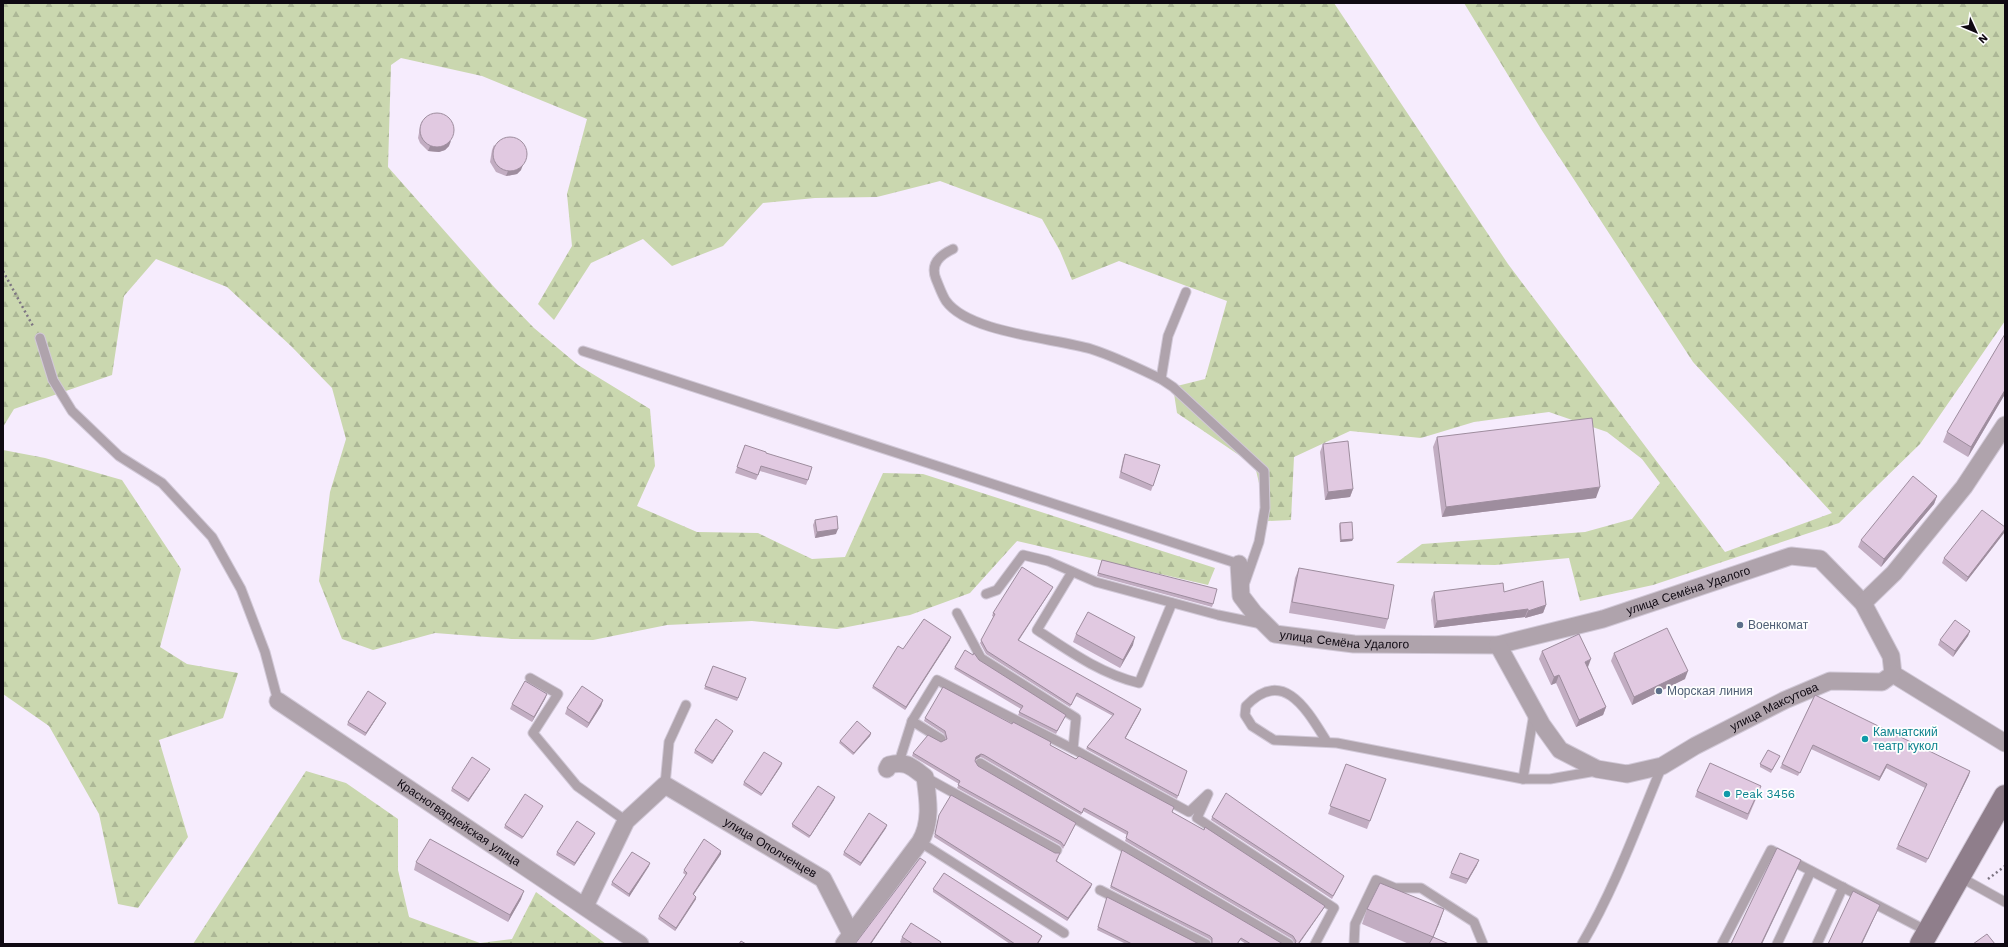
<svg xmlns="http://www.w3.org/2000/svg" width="2008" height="947" font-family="'Work Sans',sans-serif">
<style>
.forest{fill:url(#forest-firs)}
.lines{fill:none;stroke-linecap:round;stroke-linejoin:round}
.service-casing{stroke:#d1c8d7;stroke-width:11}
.minor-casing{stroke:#d1c8d7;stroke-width:19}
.secondary-casing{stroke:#d1c8d7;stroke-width:24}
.path{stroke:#7d7582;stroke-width:2.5;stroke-dasharray:2 3;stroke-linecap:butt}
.service{stroke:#afa3ac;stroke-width:9}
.minor{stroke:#afa3ac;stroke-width:17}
.secondary{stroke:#8f7e8b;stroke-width:22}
.wall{fill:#c2adc2}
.shaded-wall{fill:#9e8d9e}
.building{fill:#e1c9e1;stroke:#9e8d9e}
.service-dot{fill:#5c6f8a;stroke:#fefefe;stroke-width:1.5}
.culture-dot{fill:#0f9aa8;stroke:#fefefe;stroke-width:1.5}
.labels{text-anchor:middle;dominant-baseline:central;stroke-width:3.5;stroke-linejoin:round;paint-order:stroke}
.street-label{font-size:12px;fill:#0f0912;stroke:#fefefe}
.service-label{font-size:12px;fill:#4e5e75;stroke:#fefefe;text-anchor:start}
.culture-label{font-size:12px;fill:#0d838f;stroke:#fefefe;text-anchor:start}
</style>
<defs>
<pattern id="forest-firs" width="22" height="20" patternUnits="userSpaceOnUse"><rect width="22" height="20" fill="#cad7af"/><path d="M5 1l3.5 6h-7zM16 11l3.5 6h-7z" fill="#acb796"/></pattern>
</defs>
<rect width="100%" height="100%" fill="#f6ecfd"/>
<!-- forest -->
<g class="forest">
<polygon points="3,3 1334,3 1508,264 1725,552 1832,513 1693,362 1541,129 1464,3 2005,3 2005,321 1920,444 1839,523 1653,585 1580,601 1569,558 1495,565 1396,563 1422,544 1585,532 1632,519 1660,483 1642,459 1607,432 1549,412 1474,422 1421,438 1350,431 1294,457 1291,520 1268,521 1255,466 1177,413 1173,387 1205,379 1227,301 1119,261 1072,280 1060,251 1042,219 940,181 877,197 815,198 763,203 723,246 672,266 643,239 591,263 554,320 538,304 572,246 567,194 587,119 482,76 401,58 391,65 388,167 495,288 534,328 578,365 650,409 655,466 637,506 697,532 758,533 812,559 845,557 883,473 923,474 1215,568 1208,585 1017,541 970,593 910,615 837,629 752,621 667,625 593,640 512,639 435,633 373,650 342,639 319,581 330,492 346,439 332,388 291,346 227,287 156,259 124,296 112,375 14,409 3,427"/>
<polygon points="3,450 45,458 122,480 181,569 160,647 187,664 238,673 223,718 159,740 188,837 138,908 118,904 99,814 49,726 3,694"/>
<polygon points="306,771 346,783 398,819 398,870 409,917 480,943 512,939 536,892 606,944 193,944"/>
</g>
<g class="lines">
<defs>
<g id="service">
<path d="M953,249C940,255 930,264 936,279C939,286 942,295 946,301C969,333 1054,338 1091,349C1116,357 1138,368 1161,379"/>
<polyline points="1186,292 1168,336 1161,379 1173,387 1264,471 1265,508 1259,542 1244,585"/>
<polyline points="40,338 53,380 72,411 119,456 162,483 212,537 241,589 265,652 278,701"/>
<polyline points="583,351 1239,564"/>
<path d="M1072,572L1037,630C1069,651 1101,674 1139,683L1172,603"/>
<polyline points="986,594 997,590 1023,555 1048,561 1096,582 1218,615 1262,624"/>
<polyline points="957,613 981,658 1076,718 1073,749 1189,812 1208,794 1197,818 1334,908 1315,944"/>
<polyline points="530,678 558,694 533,733 577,786 626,821"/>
<polyline points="912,721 937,680 1073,749"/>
<path d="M1327,742C1308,712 1284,666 1246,706L1245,715L1252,726L1274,740L1337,743L1523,779H1550L1596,771"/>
<polyline points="899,762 912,721 941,739"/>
<polyline points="980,763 1289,944"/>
<polyline points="925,777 1057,850"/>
<polyline points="1523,779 1534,713"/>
<polyline points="665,785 669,742 686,705"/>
<polyline points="920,842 1064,933"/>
<polyline points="1960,877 2005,902"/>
<polyline points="1100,890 1206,944"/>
<polyline points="1354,944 1355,924 1376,880 1395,888 1421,888 1474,922 1483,944"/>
<path d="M1582,944C1615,888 1637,826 1662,766"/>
<polyline points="1722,944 1771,850 1929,932"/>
<polyline points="1777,944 1811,871"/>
<polyline points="1817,944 1843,887"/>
</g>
<g id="minor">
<path id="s1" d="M1239,564L1241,596L1254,613L1275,634L1354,644L1498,645L1603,619L1791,556L1820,559L1863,603L1891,656L1893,674L2005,743"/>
<polyline points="1863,603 1894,573 1964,487 2005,425"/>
<path id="s2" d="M1498,645L1542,725L1560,750L1597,769L1627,774L1662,766L1695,746L1785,700L1830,681L1882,682L1893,674"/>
<path id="s3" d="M278,701L640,944"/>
<path id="s4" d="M585,906L626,821L665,785L823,879L851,934"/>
<path d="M844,944L920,842C932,822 928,799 925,777C912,767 906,760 889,765L887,769"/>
</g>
<polyline id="secondary" points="1921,944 2005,796"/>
</defs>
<!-- service casing -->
<use href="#service" class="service-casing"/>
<!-- minor casing -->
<use href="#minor" class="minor-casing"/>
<!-- secondary casing -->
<use href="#secondary" class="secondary-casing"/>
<!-- path -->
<g class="path">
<polyline points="3,271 34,328"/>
<polyline points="1988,879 2005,866"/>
</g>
<!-- service -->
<use href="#service" class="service"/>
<!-- minor -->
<use href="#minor" class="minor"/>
<!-- secondary -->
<use href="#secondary" class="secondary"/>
</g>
<!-- wall -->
<g class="wall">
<polygon points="422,121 449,146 445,150 439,152 428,151 420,143 418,138 420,127"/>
<polygon points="494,145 521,170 517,174 506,176 496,172 490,162 492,150"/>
<polygon points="2005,394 1968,457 1943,442 1947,432"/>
<polygon points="1437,437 1596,498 1442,517 1433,447"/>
<polygon points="1323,444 1353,489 1350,497 1325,500 1320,452"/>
<polygon points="745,445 766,453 808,480 806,485 760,471 756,480 735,473"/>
<polygon points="1125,454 1160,465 1151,491 1119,478 1123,459"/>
<polygon points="1937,496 1934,504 1881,567 1858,547 1861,540"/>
<polygon points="815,520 836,534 815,538 813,525"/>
<polygon points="1340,523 1353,539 1352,541 1340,542 1339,526"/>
<polygon points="2004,533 1966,582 1942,563 1944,558"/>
<polygon points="1101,563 1213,604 1212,607 1097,576"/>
<polygon points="1299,568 1388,619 1385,629 1289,613 1295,578"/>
<polygon points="1052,589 1018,640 1140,712 1125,738 1187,771 1177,799 1086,749 1087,747 1113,716 1076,696 1070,707 986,654 980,643 994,617 992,616 993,613"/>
<polygon points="1434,592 1504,592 1546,605 1543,613 1525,618 1525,617 1434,628 1431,600"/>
<polygon points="1970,631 1968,636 1953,657 1938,645 1940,640"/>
<polygon points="1076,634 1133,645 1120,668 1073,642"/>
<polygon points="950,640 905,710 872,688 873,686 903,649"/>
<polygon points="1542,651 1588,667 1606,707 1603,715 1576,727 1556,683 1551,685 1539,659"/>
<polygon points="1614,653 1685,679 1632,705 1611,661"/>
<polygon points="979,660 1066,715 1056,734 1018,715 1021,709 954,669 955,667"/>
<polygon points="713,666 746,678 737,701 704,689"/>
<polygon points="547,694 545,699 532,722 510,709 512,704"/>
<polygon points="1815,695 1969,775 1926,863 1896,849 1925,788 1886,768 1879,781 1811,749 1798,776 1780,768"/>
<polygon points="603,700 601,706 587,728 565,714 567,708"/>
<polygon points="385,705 365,736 347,725 348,722"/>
<polygon points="925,718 1050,745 1172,812 1325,906 1324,908 1295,944 1292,939 1125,841 1127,835 1083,811 1081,815 983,758 980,757 975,760 975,761 978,766 1076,823 1063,849 1060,845 957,788 959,784 912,756 913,753 941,742 946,740 944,734 924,721"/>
<polygon points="732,733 712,764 694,753 695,750"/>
<polygon points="871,733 870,736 853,755 839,743 840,741"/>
<polygon points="1780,756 1771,773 1760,767 1760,764"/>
<polygon points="782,763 781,766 761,796 743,785 744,782"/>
<polygon points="1346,764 1386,779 1367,829 1328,814"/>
<polygon points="489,771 468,802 451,791 452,788"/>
<polygon points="1697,791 1759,792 1747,820 1695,797"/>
<polygon points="834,800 809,838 792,827 792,824"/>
<polygon points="543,806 542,808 522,839 504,828 505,825"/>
<polygon points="939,815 1055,853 1060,853 1057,861 1091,887 1067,921 934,837"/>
<polygon points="1212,817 1343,879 1332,899 1211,820"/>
<polygon points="886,828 860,866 843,855 844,852"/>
<polygon points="595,833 594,835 574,866 556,855 557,852"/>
<polygon points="1122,850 1283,944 1246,944 1240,940 1238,944 1211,944 1211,941 1209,939 1110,888"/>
<polygon points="721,851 721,854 693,895 696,897 696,899 675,931 658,919 659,916 686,875 683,873 684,870"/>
<polygon points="416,862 521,899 508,922 414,870"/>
<polygon points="1477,865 1466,884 1449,878 1451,873"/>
<polygon points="649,866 629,897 611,885 612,882"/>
<polygon points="933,889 1041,939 1038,944 1010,944 933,892"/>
<polygon points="1107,897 1199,944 1126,944 1097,930"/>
<polygon points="1367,909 1444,909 1433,937 1449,944 1409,944 1362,924"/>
<polygon points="902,937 940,944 902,944 900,942"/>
</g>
<!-- shaded-wall -->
<g class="shaded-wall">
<polygon points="451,141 449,146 445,150 439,152 428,151 430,146"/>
<polygon points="523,165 521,170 517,174 506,176 508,171"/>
<polygon points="2005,390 2005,394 1968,457 1971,447"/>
<polygon points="1600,487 1596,498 1442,517 1446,507"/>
<polygon points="1353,489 1350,497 1325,500 1328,492"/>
<polygon points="1937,496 1934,504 1881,567 1884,559"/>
<polygon points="838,529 836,534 815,538 817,532"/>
<polygon points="2005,529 2004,533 1966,582 1968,577"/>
<polygon points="1353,539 1352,541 1340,542 1341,540"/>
<polygon points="1053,587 1052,589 1017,643 1018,640"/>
<polygon points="1546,605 1543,613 1525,618 1528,611"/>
<polygon points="1528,609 1525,617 1434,628 1437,621"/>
<polygon points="1970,631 1968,636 1953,657 1955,651"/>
<polygon points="951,637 950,640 905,710 906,707"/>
<polygon points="1135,637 1133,645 1120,668 1123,660"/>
<polygon points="1591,659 1588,667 1583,670 1585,662"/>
<polygon points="1688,671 1685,679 1632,705 1634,697"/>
<polygon points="1559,675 1556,683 1551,685 1554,677"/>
<polygon points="547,694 545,699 532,722 534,717"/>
<polygon points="603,700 601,706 587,728 589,723"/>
<polygon points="386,703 385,705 365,736 366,733"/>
<polygon points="1606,707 1603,715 1576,727 1579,720"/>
<polygon points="1141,709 1140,712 1124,741 1125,738"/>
<polygon points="733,731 732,733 712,764 713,761"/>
<polygon points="871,733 870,736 853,755 854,753"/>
<polygon points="981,754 980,757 975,760 976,757"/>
<polygon points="782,763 781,766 761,796 762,794"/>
<polygon points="1887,764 1886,768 1879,781 1880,777"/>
<polygon points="490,769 489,771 468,802 469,799"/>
<polygon points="1970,771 1969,775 1926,863 1928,859"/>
<polygon points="835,797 834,800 809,838 810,836"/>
<polygon points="887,825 886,828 860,866 861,863"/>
<polygon points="595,833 594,835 574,866 575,863"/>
<polygon points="721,851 721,854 692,897 693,894"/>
<polygon points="1479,860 1477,865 1466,884 1468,879"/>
<polygon points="1801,860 1797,870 1762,944 1761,944"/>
<polygon points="926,862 925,864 871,944 870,944"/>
<polygon points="650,863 649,866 629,897 629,894"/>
<polygon points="1092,884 1091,887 1067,921 1068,918"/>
<polygon points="524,891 521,899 508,922 510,915"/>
<polygon points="696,897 696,899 675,931 676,928"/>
<polygon points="1880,905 1877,912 1862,944 1861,944"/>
<polygon points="1325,906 1324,908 1299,944 1298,944"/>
<polygon points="1444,909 1439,924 1430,944"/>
</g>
<!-- building -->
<g class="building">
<circle cx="437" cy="130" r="17"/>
<circle cx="510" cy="154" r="17"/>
<polygon points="2005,334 2005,390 1971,447 1947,432"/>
<polygon points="1592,418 1600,487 1446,507 1437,437"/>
<polygon points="1348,441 1353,489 1328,492 1323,444"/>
<polygon points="745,445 766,452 766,453 812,467 808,480 761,466 758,475 737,467"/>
<polygon points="1125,454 1160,465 1153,486 1121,472"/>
<polygon points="1913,476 1937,496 1884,559 1861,540"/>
<polygon points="1982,510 2005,527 2005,529 1968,577 1944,558"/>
<polygon points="837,516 838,529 817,532 815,520"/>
<polygon points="1352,522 1353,539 1341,540 1340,523"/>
<polygon points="1102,560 1217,589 1213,604 1098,573"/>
<polygon points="1022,567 1053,587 1018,640 1141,709 1125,738 1187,771 1178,796 1087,747 1114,714 1077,693 1071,705 987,651 981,640 995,614 993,613"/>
<polygon points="1299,568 1394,585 1388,619 1292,602"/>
<polygon points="1543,581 1546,605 1528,611 1528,609 1437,621 1434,592 1503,583 1504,592"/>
<polygon points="1088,612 1135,637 1123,660 1076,634"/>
<polygon points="924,619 951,637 906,707 873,686 898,646 903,649"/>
<polygon points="1955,620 1970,631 1955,651 1940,640"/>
<polygon points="1667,628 1688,671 1634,697 1614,653"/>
<polygon points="1579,634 1591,659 1585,662 1606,707 1579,720 1559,675 1554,677 1542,651"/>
<polygon points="965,650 973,655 974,653 979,660 1066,715 1057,731 1019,712 1023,706 955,667"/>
<polygon points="713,666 746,678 738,698 705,686"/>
<polygon points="525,681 547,694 534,717 512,704"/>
<polygon points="582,686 603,700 589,723 567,708"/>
<polygon points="943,687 1012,724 1013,722 1051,742 1050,745 1076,759 1079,756 1174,807 1172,812 1204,830 1205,827 1325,906 1298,944 1295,944 1296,941 1293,936 1126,838 1128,832 1084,808 1082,813 984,755 981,754 976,757 975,761 978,766 1076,823 1064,846 1061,842 958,785 960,781 913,753 928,735 941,742 947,739 945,731 925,718"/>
<polygon points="368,691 386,703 366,733 348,722"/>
<polygon points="1815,695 1970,771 1928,859 1898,845 1927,784 1887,764 1880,777 1813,745 1800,773 1782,764"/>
<polygon points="716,719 733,731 713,761 695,750"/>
<polygon points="857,721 871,733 854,753 840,741"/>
<polygon points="1768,750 1780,756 1772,770 1760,764"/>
<polygon points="764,752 782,763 762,794 744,782"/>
<polygon points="472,757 490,769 469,799 452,788"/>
<polygon points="1710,763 1761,786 1748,814 1697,791"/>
<polygon points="1346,764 1386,779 1370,821 1330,806"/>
<polygon points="818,786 835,797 810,836 792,824"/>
<polygon points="1226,793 1344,876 1333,896 1212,817"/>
<polygon points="525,794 543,806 523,837 505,825"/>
<polygon points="951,795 1055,853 1060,853 1056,861 1092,884 1068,918 935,834 939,815"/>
<polygon points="869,813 887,825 861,863 844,852"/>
<polygon points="577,821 595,833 575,863 557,852"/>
<polygon points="430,839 524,891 510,915 416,862"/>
<polygon points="704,839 721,851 693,894 696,897 676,928 659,916 687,873 684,870"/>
<polygon points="1777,848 1801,860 1761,944 1731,944"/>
<polygon points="1122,850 1283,944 1251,944 1241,938 1237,944 1212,944 1212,938 1210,936 1111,886"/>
<polygon points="632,852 650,863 629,894 612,882"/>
<polygon points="1460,853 1479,860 1468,879 1451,873"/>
<polygon points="920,858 926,862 870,944 855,944"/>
<polygon points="944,873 1042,936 1037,944 1015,944 933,889"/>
<polygon points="1380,883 1444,909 1433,937 1367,909"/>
<polygon points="1853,891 1880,905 1861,944 1828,944"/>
<polygon points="1107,897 1199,944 1132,944 1098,927"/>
<polygon points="911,923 941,942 940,944 913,944 902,937"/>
<polygon points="1987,934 1995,944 1973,944"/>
<polygon points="1433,937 1449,944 1429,944"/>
<polygon points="741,941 746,944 739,944"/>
</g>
<!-- markers -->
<g class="service-dot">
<circle cx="1740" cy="625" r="4"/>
<circle cx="1659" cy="691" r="4"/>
</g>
<g class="culture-dot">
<circle cx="1865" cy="739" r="4"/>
<circle cx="1727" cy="794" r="4"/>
</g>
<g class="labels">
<!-- street labels -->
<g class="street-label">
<text stroke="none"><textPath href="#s1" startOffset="505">улица Семёна Удалого</textPath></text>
<text stroke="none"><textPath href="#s1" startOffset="153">улица Семёна Удалого</textPath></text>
<text stroke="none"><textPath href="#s2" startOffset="357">улица Максутова</textPath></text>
<text stroke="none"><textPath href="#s3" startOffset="218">Красногвардейская улица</textPath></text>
<text stroke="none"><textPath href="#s4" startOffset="270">улица Ополченцев</textPath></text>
</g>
<!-- service labels -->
<g class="service-label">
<text x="1748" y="625">Военкомат</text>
<text x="1667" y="691">Морская линия</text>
</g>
<!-- culture labels -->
<g class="culture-label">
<text x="1873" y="732">Камчатский<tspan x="1873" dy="14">театр кукол</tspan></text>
<text x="1735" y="794">Peak 3456</text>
</g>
</g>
<!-- border -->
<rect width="2008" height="947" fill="none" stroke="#0f0912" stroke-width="8"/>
<!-- north arrow -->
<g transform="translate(1976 32) rotate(134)" stroke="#fefefe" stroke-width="3" paint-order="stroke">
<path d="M0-3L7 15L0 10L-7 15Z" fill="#0f0912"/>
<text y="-6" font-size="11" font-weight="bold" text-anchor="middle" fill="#0f0912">N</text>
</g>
</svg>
